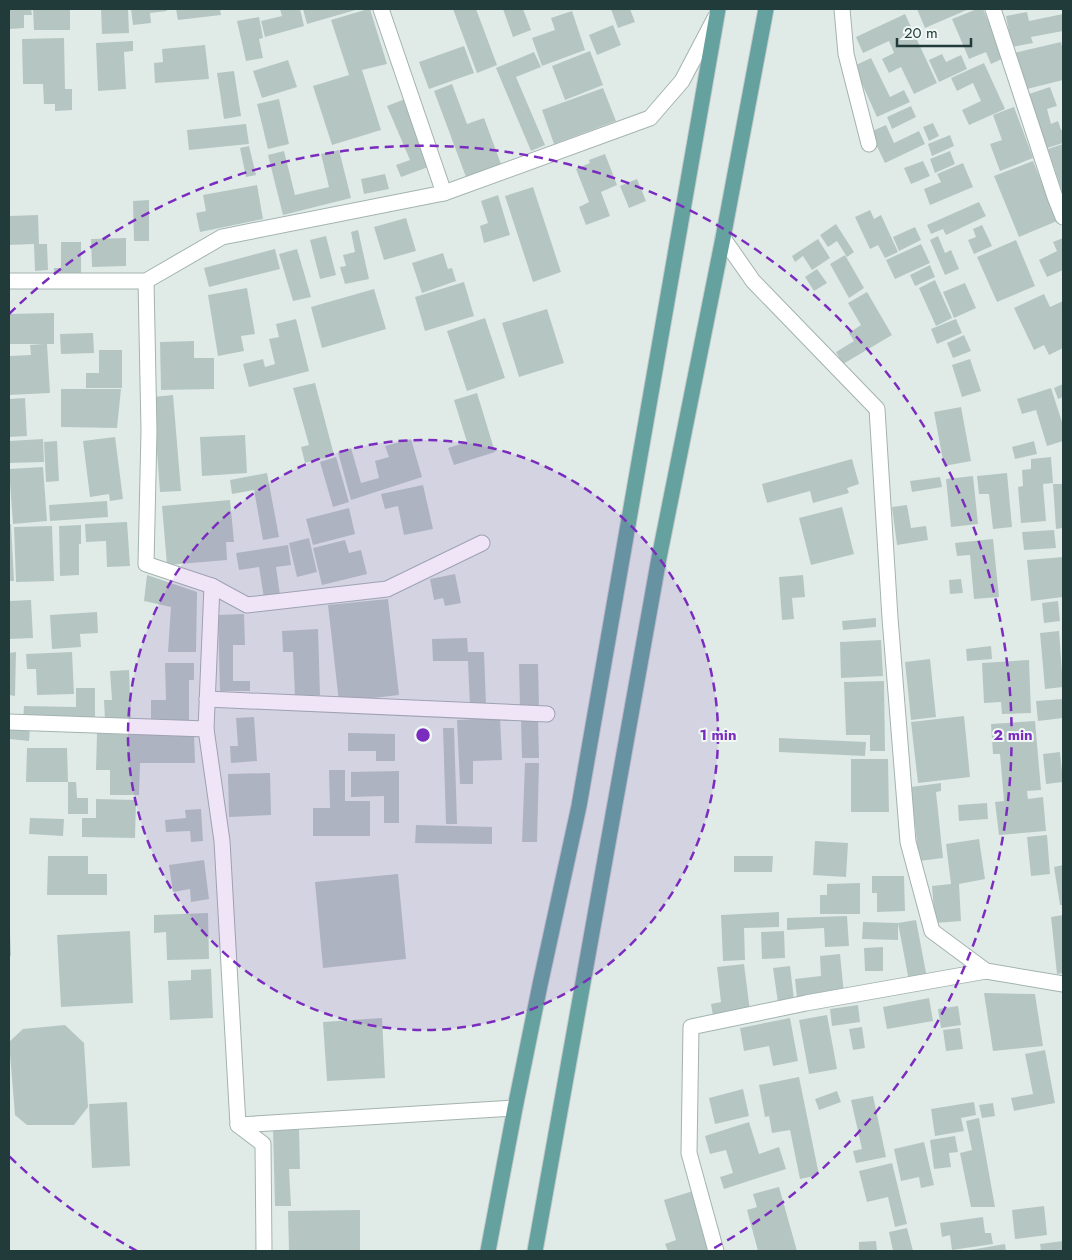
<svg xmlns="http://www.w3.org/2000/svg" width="1072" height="1260" font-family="Jost,sans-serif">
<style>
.building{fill:#b5c6c2}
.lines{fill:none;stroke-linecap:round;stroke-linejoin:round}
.minor-casing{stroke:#a3b3b0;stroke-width:17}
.major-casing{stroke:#c1c8c8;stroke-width:17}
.minor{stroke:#fff;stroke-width:15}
.major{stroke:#64a19f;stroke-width:15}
.ring{fill:none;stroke:#7b2cbf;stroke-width:2.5;stroke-dasharray:9 6}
.centre{fill:#7b2cbf;stroke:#f0f8f5;stroke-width:2.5}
.ring-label{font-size:15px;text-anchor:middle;font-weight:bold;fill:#7b2cbf;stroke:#f0f8f5;stroke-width:4;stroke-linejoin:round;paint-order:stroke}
</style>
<rect width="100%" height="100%" fill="#e0ebe8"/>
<!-- building -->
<g class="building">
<polygon points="9,9 31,9 32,15 24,15 24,28 9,29"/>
<polygon points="33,9 70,9 70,30 34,30"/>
<polygon points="101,9 128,9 129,33 102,34"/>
<polygon points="131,9 166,9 167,11 150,13 151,23 133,25"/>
<polygon points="176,9 220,9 221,15 178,20"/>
<polygon points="280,9 300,9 304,26 265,37 261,21 282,16"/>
<polygon points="303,9 359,9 307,24"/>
<polygon points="368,9 370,9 387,64 362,70 381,130 332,145 313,86 349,75 331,20"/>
<polygon points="453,9 476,9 497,65 477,73"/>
<polygon points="503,9 523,9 531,30 513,37"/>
<polygon points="611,9 630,9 635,22 618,28"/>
<polygon points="917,9 969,9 925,28"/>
<polygon points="977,9 983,9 1004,58 991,64 986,52 969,59 952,19"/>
<polygon points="572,11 585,50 542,66 532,38 555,30 551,18"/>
<polygon points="1027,12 1029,21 1063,14 1063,31 1031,37 1033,43 1012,47 1006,16"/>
<polygon points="905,14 937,83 914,94 901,67 889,73 882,59 894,53 889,41 863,53 856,37"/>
<polygon points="259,17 263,38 259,39 263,58 246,61 237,21"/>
<polygon points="613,25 621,45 597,55 589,35"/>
<polygon points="64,38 65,89 72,89 72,110 55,111 55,104 44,104 43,84 23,84 22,39"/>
<polygon points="133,41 133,51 124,52 126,89 98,91 96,43"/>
<polygon points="1061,42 1063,51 1063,80 1023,90 1014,53"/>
<polygon points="205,45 209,79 155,83 154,63 163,62 162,49"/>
<polygon points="464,46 474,73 429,89 419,62"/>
<polygon points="590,51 603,85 565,100 552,66"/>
<polygon points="534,52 541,67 516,77 545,145 531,151 496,68"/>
<polygon points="942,54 946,62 961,55 967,69 939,82 929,60"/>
<polygon points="871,58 890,97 904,90 910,102 877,117 854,66"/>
<polygon points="288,60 297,87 262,98 253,71"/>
<polygon points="984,63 1005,109 969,125 962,110 981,101 973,83 957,91 951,78"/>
<polygon points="234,71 241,116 224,119 217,73"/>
<polygon points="452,84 467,124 484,118 501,164 466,177 434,91"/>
<polygon points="1050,87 1057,106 1047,109 1051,124 1058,121 1061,130 1063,129 1063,143 1044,149 1026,95"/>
<polygon points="603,88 616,121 554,144 542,110"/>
<polygon points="279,99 289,144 268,149 257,104"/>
<polygon points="405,99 431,166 401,177 396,165 410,160 387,106"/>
<polygon points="911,106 916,117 892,129 887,117"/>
<polygon points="1014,107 1033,158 1000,171 990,144 1002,140 993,115"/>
<polygon points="933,123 939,136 929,141 923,127"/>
<polygon points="246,124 249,144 189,150 187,130"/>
<polygon points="886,125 894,143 919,131 925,144 885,163 870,132"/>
<polygon points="950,135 954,146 932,156 928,144"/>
<polygon points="1063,144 1063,194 1048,149"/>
<polygon points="249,146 256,175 246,177 240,148"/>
<polygon points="339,150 351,198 283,215 268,155 284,151 295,195 329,187 321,154"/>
<polygon points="950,151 955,164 935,173 930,159"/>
<polygon points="605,154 617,185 601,192 610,216 586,225 579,207 589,202 576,169 590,163 589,160"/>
<polygon points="923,161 930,176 911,184 904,168"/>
<polygon points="1033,161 1057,221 1019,237 994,176"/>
<polygon points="963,163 973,187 930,205 924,189 941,182 937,174"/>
<polygon points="385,174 389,189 364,194 361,179"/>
<polygon points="637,179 646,201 629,208 620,186"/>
<polygon points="257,185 263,219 200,232 196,213 206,211 203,195"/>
<polygon points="533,187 561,272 533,282 505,196"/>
<polygon points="498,195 510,235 484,243 480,226 488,223 481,201"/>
<polygon points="149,200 149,241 134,241 133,201"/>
<polygon points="979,202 986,216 946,235 943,229 931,234 927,225"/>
<polygon points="870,210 874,219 881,215 898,252 885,258 878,245 870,249 855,217"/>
<polygon points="38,215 39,244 47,244 48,270 35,271 34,244 9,245 9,216"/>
<polygon points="406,218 416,251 384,260 374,227"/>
<polygon points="836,224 854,252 847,257 837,241 828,247 820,235"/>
<polygon points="982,225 992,246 974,254 968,240 976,237 973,229"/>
<polygon points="915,227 921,240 899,251 893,237"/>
<polygon points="358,230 369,279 345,284 340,267 346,266 343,255 355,252 351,232"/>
<polygon points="326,236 336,275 320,279 310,240"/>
<polygon points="938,236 945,253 951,250 959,269 945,275 930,240"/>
<polygon points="126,238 126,266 92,267 91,239"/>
<polygon points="1063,238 1063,270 1047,277 1039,260 1057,251 1053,242"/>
<polygon points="818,239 830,258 812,270 803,256 795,262 792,256"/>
<polygon points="1016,240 1035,286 997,302 977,257"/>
<polygon points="61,242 81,242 81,279 54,279 54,268 61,268"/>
<polygon points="921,244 930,263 895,279 886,260"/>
<polygon points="275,249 280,269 209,287 204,268"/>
<polygon points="297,249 311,297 293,301 279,254"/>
<polygon points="443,253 448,269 452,268 456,281 422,293 412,263"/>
<polygon points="845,255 864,288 849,298 830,264"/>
<polygon points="930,265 935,277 915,286 910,275"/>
<polygon points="817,269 827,283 814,291 805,277"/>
<polygon points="935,280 952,318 936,326 919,288"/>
<polygon points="464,282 474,316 425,331 415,297"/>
<polygon points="965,283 976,308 954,318 943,292"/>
<polygon points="247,288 255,334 241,336 244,351 218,356 208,295"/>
<polygon points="374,289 386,329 322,348 311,307"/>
<polygon points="867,292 892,335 843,364 836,352 854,341 849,333 861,325 848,303"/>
<polygon points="1044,294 1050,307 1063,301 1063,348 1049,355 1044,345 1034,350 1014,308"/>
<polygon points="547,309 564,363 519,377 502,323"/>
<polygon points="54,313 54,344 47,344 50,393 9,395 9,356 31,355 30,345 43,344 9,344 9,314"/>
<polygon points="485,318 505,378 467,391 447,331"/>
<polygon points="296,319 309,371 249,387 243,364 263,359 265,367 275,364 269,339 279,337 276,324"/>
<polygon points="956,319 962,333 937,344 931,329"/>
<polygon points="93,333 94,353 61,354 60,334"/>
<polygon points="964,335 971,351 953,358 947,343"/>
<polygon points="194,341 194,358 214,358 214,389 161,390 160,342"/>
<polygon points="99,350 122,350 122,388 86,388 86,373 99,373"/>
<polygon points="970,359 981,391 962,397 952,365"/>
<polygon points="315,383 334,455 305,463 301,447 309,445 293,388"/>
<polygon points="1063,384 1063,397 1058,399 1054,388"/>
<polygon points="1051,388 1063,425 1063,441 1047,446 1036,410 1022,414 1017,399"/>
<polygon points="61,389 121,389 117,428 61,427"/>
<polygon points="477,393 495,452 454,465 448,448 467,442 454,400"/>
<polygon points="173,395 181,491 160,492 153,397"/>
<polygon points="25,398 27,436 9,437 9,399"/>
<polygon points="961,407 971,461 944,466 934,412"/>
<polygon points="245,435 247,473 202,476 200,437"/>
<polygon points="115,437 123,499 110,501 109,494 90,497 83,441"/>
<polygon points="43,439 44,462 9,463 9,441"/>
<polygon points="411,439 422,477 351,500 338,452 351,448 361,483 379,478 375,461 389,457 385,446"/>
<polygon points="57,441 59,481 46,482 44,442"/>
<polygon points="1034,441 1037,454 1015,459 1012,447"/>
<polygon points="336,457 349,502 333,507 320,462"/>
<polygon points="1051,457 1053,483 1043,484 1046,521 1021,523 1018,487 1023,486 1022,470 1031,469 1031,459"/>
<polygon points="852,459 859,484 847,488 849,493 813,503 810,491 767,503 762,484"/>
<polygon points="43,467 47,521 13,524 9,469"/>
<polygon points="267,473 279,537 263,540 254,490 232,494 230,480"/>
<polygon points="1007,473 1012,527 993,529 989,494 979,494 977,476"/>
<polygon points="973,476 978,524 951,527 946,479"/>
<polygon points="940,477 942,487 912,492 910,481"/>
<polygon points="1053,484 1063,484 1063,528 1056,529"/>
<polygon points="423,485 433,529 404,535 398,506 385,509 381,494"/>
<polygon points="230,500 234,542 226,542 227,560 167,565 162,506"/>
<polygon points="107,501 108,517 50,521 49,505"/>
<polygon points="907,505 911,528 926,526 928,540 897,545 892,507"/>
<polygon points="842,507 854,554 811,565 799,518"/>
<polygon points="349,508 355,534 313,545 306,519"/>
<polygon points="127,522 130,566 107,567 106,541 86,542 85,524"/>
<polygon points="9,524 11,524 14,581 9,581"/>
<polygon points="81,525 81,544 79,544 79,575 60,576 59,526"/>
<polygon points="52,526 54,581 16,582 14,527"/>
<polygon points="1054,530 1056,548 1024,550 1022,532"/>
<polygon points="309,538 317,572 297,577 289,543"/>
<polygon points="993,539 999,597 974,599 970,555 957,556 955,543"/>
<polygon points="345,540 349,553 361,550 367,574 322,585 313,548"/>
<polygon points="288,545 291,565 276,567 280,595 264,598 259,567 239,570 236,553"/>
<polygon points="1063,557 1063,597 1031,601 1027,560"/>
<polygon points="455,574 461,603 445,606 443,598 434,600 430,579"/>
<polygon points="147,575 197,592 196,652 168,652 171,607 144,601"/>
<polygon points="803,575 805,597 792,598 794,619 782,620 779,577"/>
<polygon points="961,579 963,593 950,594 949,580"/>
<polygon points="388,599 399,695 339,702 328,605"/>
<polygon points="31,600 33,638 9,639 9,601"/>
<polygon points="1058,601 1060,621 1044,623 1042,603"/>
<polygon points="97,612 98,633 80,634 81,647 52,649 50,615"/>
<polygon points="244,614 245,645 233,645 233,681 250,681 250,691 220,691 218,615"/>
<polygon points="876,618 876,627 843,630 842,621"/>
<polygon points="318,629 320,695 295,696 293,652 283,652 282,631"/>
<polygon points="1059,631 1063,687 1045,689 1040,633"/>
<polygon points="467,638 468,652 484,652 486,706 470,706 468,661 433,661 432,639"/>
<polygon points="881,640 883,676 841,678 840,642"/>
<polygon points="991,646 992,659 967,661 966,649"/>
<polygon points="16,652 15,696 9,695 9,653"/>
<polygon points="72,652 74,694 37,695 36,669 27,669 26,654"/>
<polygon points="930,659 936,717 911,720 905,662"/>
<polygon points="1029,660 1031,713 1002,714 1001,702 984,703 982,663"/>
<polygon points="165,663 194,663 194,680 189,680 189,720 151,721 151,700 166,700"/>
<polygon points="519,664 538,664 539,708 520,708"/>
<polygon points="129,670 131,719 105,720 104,700 112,700 110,671"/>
<polygon points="884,681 885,751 870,751 870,735 846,735 844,682"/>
<polygon points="76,688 95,688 95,723 23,721 24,706 76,707"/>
<polygon points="1063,699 1063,718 1038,721 1036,701"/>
<polygon points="964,716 970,777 918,783 911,722"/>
<polygon points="254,717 257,761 231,763 230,746 238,746 236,718"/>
<polygon points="538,717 539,758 522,758 521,718"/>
<polygon points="500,718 502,760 473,761 473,784 460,784 457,720"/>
<polygon points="1035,721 1041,790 1027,791 1028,799 1043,797 1046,831 999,835 995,802 1004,801 1000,754 993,754 991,724"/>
<polygon points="9,725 30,727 29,741 9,739"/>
<polygon points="443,728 454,728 457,824 446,824"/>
<polygon points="97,733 139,735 194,734 195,763 140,763 139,795 110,795 110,770 96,770"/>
<polygon points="348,733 395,734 395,761 376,761 376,751 348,751"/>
<polygon points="779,738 866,742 865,756 779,752"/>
<polygon points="27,748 67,748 68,782 26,782"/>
<polygon points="1060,752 1063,782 1046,784 1043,754"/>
<polygon points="851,759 888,759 889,812 851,812"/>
<polygon points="525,763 539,763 537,842 522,842"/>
<polygon points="329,770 345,770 345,801 370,801 370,836 313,836 313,808 330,808"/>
<polygon points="399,771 399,823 384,823 384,796 351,797 351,772"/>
<polygon points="270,773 271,815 229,817 228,774"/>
<polygon points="68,782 76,782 77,798 88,798 88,814 68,814"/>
<polygon points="941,783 941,791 936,792 943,858 919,861 911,787"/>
<polygon points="96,799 136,800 135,838 82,837 82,818 96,818"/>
<polygon points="987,803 988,819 959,821 958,805"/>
<polygon points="201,809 203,841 191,842 190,831 166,832 165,820 186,818 185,810"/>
<polygon points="30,818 64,819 63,836 29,834"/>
<polygon points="416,825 492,827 492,844 415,843"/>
<polygon points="1047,835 1050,874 1031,876 1027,837"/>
<polygon points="979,839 985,879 959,884 961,921 935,923 932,886 951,884 946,844"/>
<polygon points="815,841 848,843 846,877 813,875"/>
<polygon points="48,856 88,856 88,874 107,874 107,895 47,895"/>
<polygon points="734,856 773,856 772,872 734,872"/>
<polygon points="204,860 209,899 191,902 190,889 173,892 169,865"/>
<polygon points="1063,865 1063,905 1060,905 1054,867"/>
<polygon points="398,874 406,959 323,968 315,882"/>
<polygon points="872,876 904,876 905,911 877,912 877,893 872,893"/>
<polygon points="860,883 860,914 820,914 820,895 827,895 827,884"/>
<polygon points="779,912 779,927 744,928 745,960 723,961 721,915"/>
<polygon points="208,913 209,959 167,960 166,932 154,933 154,915"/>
<polygon points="1063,915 1063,973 1057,974 1051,917"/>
<polygon points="847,916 849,946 825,947 824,928 787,930 787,918"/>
<polygon points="916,920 927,978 909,981 898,923 898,940 862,939 863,922 898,923"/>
<polygon points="130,931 133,1003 61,1007 57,935"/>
<polygon points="784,931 785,958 762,959 761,932"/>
<polygon points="9,933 10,933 11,956 9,956"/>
<polygon points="883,947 883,971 865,971 864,948"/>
<polygon points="840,954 844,994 797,998 795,979 821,976 820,956"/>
<polygon points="744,964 750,1011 713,1016 711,1004 721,1002 717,967"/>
<polygon points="790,966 794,1000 778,1003 773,968"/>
<polygon points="211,969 213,1018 170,1020 168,981 191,980 191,970"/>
<polygon points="984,993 1035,994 1043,1046 993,1051"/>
<polygon points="929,998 933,1021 887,1029 883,1007"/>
<polygon points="858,1005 860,1022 832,1026 830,1009"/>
<polygon points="958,1006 961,1025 941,1028 938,1009"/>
<polygon points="827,1015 837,1069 809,1074 799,1020"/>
<polygon points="382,1018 385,1078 327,1081 323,1022"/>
<polygon points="790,1018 798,1061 773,1066 769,1046 744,1051 740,1028"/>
<polygon points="65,1025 84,1043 88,1107 74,1125 27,1125 15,1115 9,1042 23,1029"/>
<polygon points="862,1027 865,1048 853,1050 849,1029"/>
<polygon points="960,1028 963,1049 946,1051 943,1030"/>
<polygon points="1045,1050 1055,1103 1014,1111 1011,1098 1033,1094 1025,1054"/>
<polygon points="799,1077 819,1175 800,1179 790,1130 772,1133 769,1116 765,1117 759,1085"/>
<polygon points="743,1089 749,1116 715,1124 709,1098"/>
<polygon points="837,1091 841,1102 819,1110 815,1099"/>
<polygon points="873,1096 886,1157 856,1163 853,1151 862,1149 851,1100"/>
<polygon points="127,1102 130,1166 92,1168 89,1104"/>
<polygon points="974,1102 976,1115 961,1118 964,1131 935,1136 931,1109"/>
<polygon points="993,1103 995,1116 982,1118 979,1105"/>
<polygon points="979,1118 995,1207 971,1207 960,1153 972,1150 966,1121"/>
<polygon points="749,1122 759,1154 779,1147 786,1169 724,1189 720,1177 733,1173 726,1150 710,1154 705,1136"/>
<polygon points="299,1128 300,1169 289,1169 291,1206 275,1206 273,1129"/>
<polygon points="955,1136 958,1152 949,1153 951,1167 934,1169 930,1140"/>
<polygon points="924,1142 934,1185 921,1188 919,1177 901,1181 894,1149"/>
<polygon points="892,1163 907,1224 895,1227 888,1197 867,1202 859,1171"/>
<polygon points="779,1187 797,1251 758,1251 747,1210 757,1207 753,1194"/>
<polygon points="693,1191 712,1251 668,1251 665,1244 676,1240 664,1200"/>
<polygon points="1044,1206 1047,1235 1015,1239 1012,1210"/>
<polygon points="360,1210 360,1251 289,1251 288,1211"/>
<polygon points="983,1217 985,1233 991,1233 993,1244 952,1250 950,1235 942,1237 940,1223"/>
<polygon points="907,1228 913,1251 893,1251 889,1232"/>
<polygon points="876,1241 877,1251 859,1251 859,1242"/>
<polygon points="1063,1241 1063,1251 1041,1251 1040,1244"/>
<polygon points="1005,1244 1006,1251 970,1251 970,1250"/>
</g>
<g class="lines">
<defs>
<g id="minor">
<polyline points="381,9 444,193"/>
<polyline points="842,9 846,54 869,144"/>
<polyline points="993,9 1055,197 1063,217"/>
<polyline points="723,238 753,281 877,409 890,618 908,842 932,931 986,971 1063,984"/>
<polyline points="9,281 146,281 222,237 444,193 650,118 682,81 715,18"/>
<polyline points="146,281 149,431 146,564 212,586 206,729 222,841 238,1125 263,1144 264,1251"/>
<polyline points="212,586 247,605 387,589 482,543"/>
<polyline points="207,699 547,714"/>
<polyline points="9,722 206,729"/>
<polyline points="238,1125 515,1108"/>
<polyline points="716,1251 689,1153 691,1027 806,1003 986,971"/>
</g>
<g id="major">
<polyline points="488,1251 515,1108 540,985 579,806 718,9"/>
<polyline points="535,1251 659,558 723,238 766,9"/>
</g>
</defs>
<!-- minor casing -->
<use href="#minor" class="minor-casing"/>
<!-- major casing -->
<use href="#major" class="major-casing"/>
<!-- minor -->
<use href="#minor" class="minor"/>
<!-- major -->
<use href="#major" class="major"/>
</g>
<!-- distance rings -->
<circle cx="423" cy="735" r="295" fill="#7b2cbf" fill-opacity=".12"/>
<g class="ring">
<circle cx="423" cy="735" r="295"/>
<path d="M137 1251A590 590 0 0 1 9 1156M9 314A590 590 0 1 1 709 1251"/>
</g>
<circle cx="423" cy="735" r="8" class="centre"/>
<g class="ring-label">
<text x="718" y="740">1 min</text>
<text x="1013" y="740">2 min</text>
</g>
<!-- border -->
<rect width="1072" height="1260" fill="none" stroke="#203b3a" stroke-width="20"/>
<!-- scale -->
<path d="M897 38v8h74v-8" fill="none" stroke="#203b3a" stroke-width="2.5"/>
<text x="904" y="38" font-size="15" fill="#203b3a" stroke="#f0f8f5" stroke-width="4" paint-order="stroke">20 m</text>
</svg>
